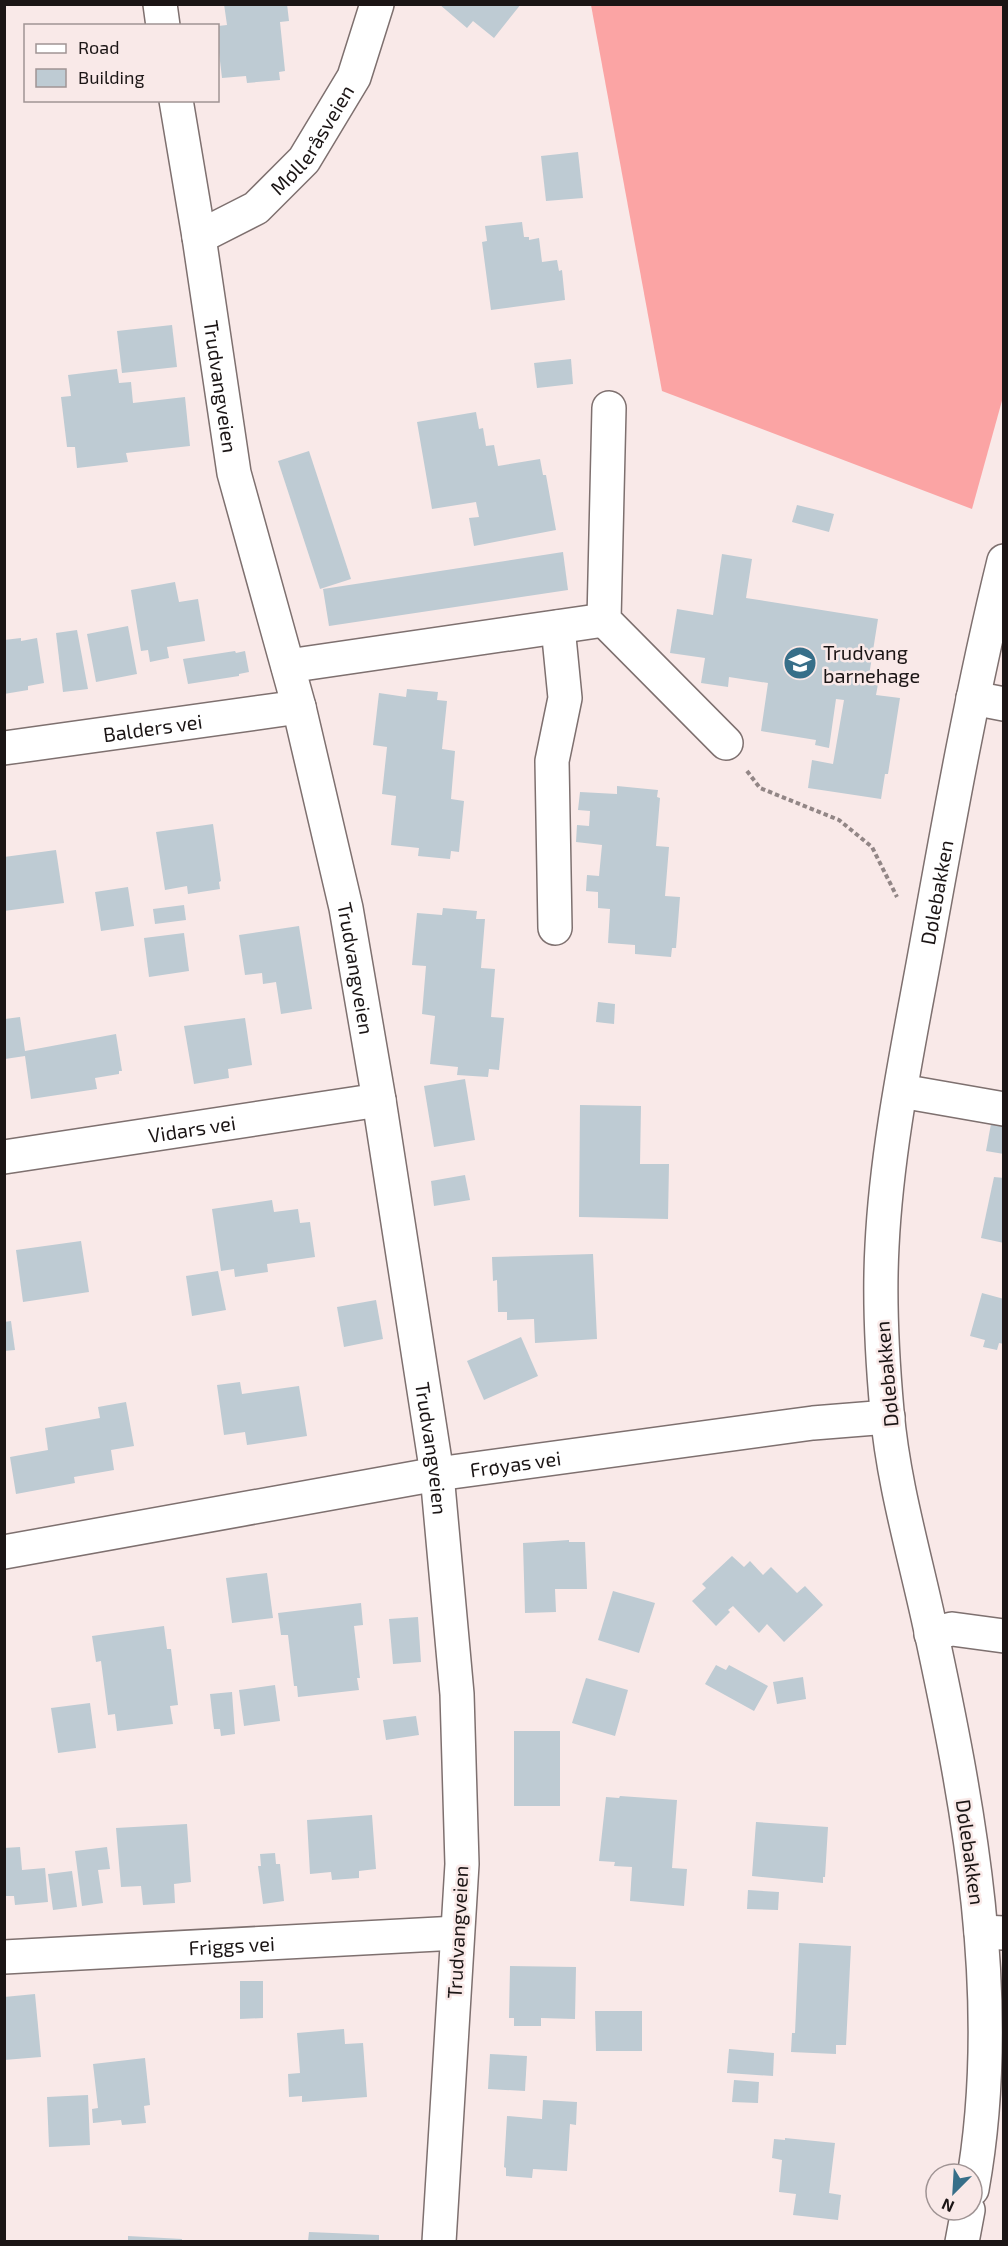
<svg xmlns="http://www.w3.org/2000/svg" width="1008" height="2246" font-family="'Exo 2',sans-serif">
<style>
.forest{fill:#fba4a4}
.building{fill:#becbd3}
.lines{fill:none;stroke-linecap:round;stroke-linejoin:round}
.minor-casing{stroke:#7e706f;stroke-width:36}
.major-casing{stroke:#7e706f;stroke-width:36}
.path{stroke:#928686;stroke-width:4;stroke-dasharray:4.5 3;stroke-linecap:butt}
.minor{stroke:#fff;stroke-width:33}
.major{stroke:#fff;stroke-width:33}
.labels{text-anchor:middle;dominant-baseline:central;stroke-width:5;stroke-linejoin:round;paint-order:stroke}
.street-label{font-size:20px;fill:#1b1515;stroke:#f9e9e8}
.poi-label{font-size:20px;fill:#1b1515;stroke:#f9e9e8;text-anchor:start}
</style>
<rect width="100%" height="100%" fill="#f9e9e8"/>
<!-- forest -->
<polygon class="forest" points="591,5 1003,5 1003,397 972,509 662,391"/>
<!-- building -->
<g class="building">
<polygon points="224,4 287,4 289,21 280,22 285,71 279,72 280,80 247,83 246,76 222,78 218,44 218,26 227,25"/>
<polygon points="439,4 521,4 494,38 473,21 467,28"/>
<polygon points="578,152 583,198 546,201 541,156"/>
<polygon points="522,222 524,237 529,237 529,240 539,238 542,262 557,260 559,271 562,270 565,300 491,310 482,242 487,241 485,226"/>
<polygon points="172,325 177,367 122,373 117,331"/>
<polygon points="571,359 573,384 537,388 534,363"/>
<polygon points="117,369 119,383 131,382 133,403 185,397 190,446 126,453 128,462 77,468 75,447 67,447 61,397 71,396 68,375"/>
<polygon points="476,412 479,429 483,428 486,446 494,445 498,466 540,459 543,475 546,475 556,530 474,546 469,518 479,517 476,502 432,509 417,422"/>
<polygon points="309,451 351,579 320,589 278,461"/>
<polygon points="797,505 834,514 829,532 792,522"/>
<polygon points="563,552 568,590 329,626 323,589"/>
<polygon points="722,554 752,559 746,598 878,619 868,682 878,684 876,695 900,698 888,774 885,774 881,799 808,788 812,760 833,764 844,700 836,699 829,748 815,745 816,740 761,731 768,683 729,677 728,687 701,683 705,658 670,653 677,609 713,615"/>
<polygon points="175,582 179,602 198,599 205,641 167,647 169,658 150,662 148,650 141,651 131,590"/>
<polygon points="128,626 137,674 96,682 87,634"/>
<polygon points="77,630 88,689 63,692 56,633"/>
<polygon points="21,638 21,641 37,638 44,683 28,686 28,690 4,694 4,640"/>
<polygon points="235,651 236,653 245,651 249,672 239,674 239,676 188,684 183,659"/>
<polygon points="407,689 438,692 437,700 447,701 442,749 455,751 451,799 464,801 459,852 451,851 450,859 418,856 419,848 391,845 396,796 382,794 387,747 373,745 379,693 406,697"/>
<polygon points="617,786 658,790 657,797 660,798 656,846 669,847 665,896 680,897 676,948 672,948 671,957 635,954 635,945 608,943 610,909 598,908 598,892 586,891 587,875 599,876 602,845 576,842 577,825 589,826 590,811 578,810 580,792 617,794"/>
<polygon points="213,824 221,881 219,882 220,889 188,894 187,886 165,890 156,832"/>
<polygon points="56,850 64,903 4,911 4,857"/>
<polygon points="128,887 134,926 101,931 95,892"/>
<polygon points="184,905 186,920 155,924 153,909"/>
<polygon points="443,908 477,911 476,919 485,919 481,968 495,969 491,1017 504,1018 499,1070 489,1069 488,1077 457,1075 458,1067 430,1064 435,1016 422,1014 426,966 412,965 417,913 442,915"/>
<polygon points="299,926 312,1009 281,1014 276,982 263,984 262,973 245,975 239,935"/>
<polygon points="184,933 189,971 149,977 144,938"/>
<polygon points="598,1002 615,1004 614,1024 596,1022"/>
<polygon points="20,1017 25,1051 116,1034 122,1071 119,1071 119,1074 95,1078 97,1089 31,1099 25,1056 5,1059 5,1019"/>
<polygon points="245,1018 252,1065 228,1069 229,1078 194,1084 184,1026"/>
<polygon points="465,1079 475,1140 434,1147 424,1086"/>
<polygon points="580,1105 641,1106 640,1164 669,1164 668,1219 579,1217"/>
<polygon points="991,1124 1004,1126 1004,1154 986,1151"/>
<polygon points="465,1175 470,1200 434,1206 431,1181"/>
<polygon points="994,1177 1004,1178 1004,1243 981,1238"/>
<polygon points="272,1200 274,1212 298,1209 300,1223 310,1222 315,1257 267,1264 268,1272 235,1277 234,1269 221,1271 212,1209"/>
<polygon points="81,1241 89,1292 23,1302 16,1250"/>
<polygon points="593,1254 597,1339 535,1343 534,1319 507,1320 507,1312 498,1312 497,1280 493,1281 492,1257"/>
<polygon points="218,1271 226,1310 192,1316 186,1276"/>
<polygon points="982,1293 1004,1299 1004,1344 999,1343 997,1350 983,1347 985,1340 970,1336"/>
<polygon points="376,1300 383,1339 344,1347 337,1307"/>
<polygon points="11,1321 15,1350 4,1351 4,1322"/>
<polygon points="521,1337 538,1376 484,1400 467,1361"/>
<polygon points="240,1382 242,1394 299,1386 307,1436 247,1445 245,1432 224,1435 217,1385"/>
<polygon points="126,1402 134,1446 111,1450 114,1470 74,1477 75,1483 16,1494 10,1457 48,1450 45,1428 100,1418 98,1407"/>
<polygon points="569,1540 569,1542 585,1542 587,1589 555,1589 556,1612 525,1613 523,1543"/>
<polygon points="732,1556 744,1567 750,1561 763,1575 771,1567 797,1593 805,1586 823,1605 784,1642 767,1624 759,1633 733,1606 728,1610 730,1612 716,1626 692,1601 706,1588 702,1584"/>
<polygon points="267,1573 273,1618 232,1623 226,1578"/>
<polygon points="613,1591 655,1603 639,1653 598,1640"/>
<polygon points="361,1603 363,1625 354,1626 360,1678 357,1678 359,1690 298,1697 297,1686 294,1686 288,1635 281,1635 278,1613"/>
<polygon points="418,1617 421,1662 393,1664 389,1619"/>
<polygon points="164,1626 167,1649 171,1649 178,1705 170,1706 173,1724 117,1731 115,1714 108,1715 101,1661 96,1662 92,1636"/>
<polygon points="716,1665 726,1670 729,1665 768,1686 754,1711 705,1684"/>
<polygon points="803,1677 806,1699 777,1704 773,1682"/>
<polygon points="586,1678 628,1690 615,1736 572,1723"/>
<polygon points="275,1685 280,1721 244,1726 239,1690"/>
<polygon points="232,1692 235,1734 221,1736 220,1729 214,1729 210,1694"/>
<polygon points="90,1703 96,1748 58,1753 51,1708"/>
<polygon points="416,1716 419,1735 386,1740 383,1720"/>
<rect x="514" y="1731" width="46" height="75"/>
<polygon points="620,1796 677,1800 672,1868 687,1869 684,1906 630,1901 632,1867 614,1866 615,1862 599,1861 606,1797 619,1798"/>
<polygon points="372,1815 376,1869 359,1871 359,1878 332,1880 331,1872 310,1874 307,1820"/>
<polygon points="756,1822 828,1827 825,1877 823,1877 823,1883 752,1876"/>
<polygon points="187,1824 191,1882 174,1884 175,1903 143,1905 141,1886 121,1887 116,1828"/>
<polygon points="20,1847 22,1870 45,1868 48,1902 15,1905 14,1896 4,1896 4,1848"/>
<polygon points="107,1847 110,1869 98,1870 103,1903 82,1906 75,1851"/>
<polygon points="275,1853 276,1864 280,1864 284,1901 263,1904 258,1866 261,1866 260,1854"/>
<polygon points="72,1871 77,1907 53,1910 48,1874"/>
<polygon points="748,1890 779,1892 778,1910 747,1909"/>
<polygon points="799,1943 851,1946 846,2045 836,2045 836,2054 791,2052 792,2033 795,2033"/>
<polygon points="510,1966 576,1967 575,2019 541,2018 541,2026 514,2026 514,2018 509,2018"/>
<polygon points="240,1981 263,1981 263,2018 240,2019"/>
<polygon points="35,1994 41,2057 4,2060 4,1997"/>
<polygon points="595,2011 642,2011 642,2051 596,2051"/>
<polygon points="344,2029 345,2044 363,2043 367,2097 302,2102 302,2096 289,2097 288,2074 300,2073 297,2033"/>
<polygon points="729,2049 774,2053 773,2076 727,2073"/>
<polygon points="490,2054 527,2056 525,2091 488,2089"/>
<polygon points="145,2058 150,2105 144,2106 146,2123 122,2125 121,2120 93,2123 92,2109 98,2108 93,2064"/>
<polygon points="734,2080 759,2082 758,2103 732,2102"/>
<polygon points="88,2095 90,2145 49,2147 47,2097"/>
<polygon points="543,2100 577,2102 576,2125 570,2124 567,2171 533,2169 532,2178 506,2176 506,2168 504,2167 507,2116 542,2119"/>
<polygon points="785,2138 835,2143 829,2193 841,2195 838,2220 793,2215 796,2194 779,2192 782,2160 772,2158 774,2139 785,2140"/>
<polygon points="309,2232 379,2235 379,2241 308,2241"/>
<polygon points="128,2236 182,2239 182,2241 128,2241"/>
</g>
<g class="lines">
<defs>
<g id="minor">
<polyline points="160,4 163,26"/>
<path id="s1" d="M176,100L199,237L234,473L299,707L346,908L379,1100L437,1474L457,1694L462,1864L439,2242"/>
<path id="s2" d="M199,237L256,208L304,160L354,77L377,4"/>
<polyline points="609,408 604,620 726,743"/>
<polyline points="288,666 604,620"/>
<polyline points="973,698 1004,704"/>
<path id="s3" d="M4,748L299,707"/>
<polyline points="555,928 552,761 565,698 558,627"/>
<polyline points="901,1091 1004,1109"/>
<path id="s4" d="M4,1157L379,1100"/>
<path id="s5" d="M4,1552L437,1474L813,1423L888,1417"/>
<polyline points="931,1634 952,1629 1004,1636"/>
<polyline points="981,1932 1004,1933"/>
<path id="s6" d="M4,1957L457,1933"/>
</g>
<g id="major">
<path id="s7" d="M972,2189C1006,2001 969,1806 929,1622C914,1553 893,1482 887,1411C882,1356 879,1301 882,1246C887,1144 909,1043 927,943C950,815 973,687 1004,561"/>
<polyline points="962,2242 968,2210"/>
</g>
</defs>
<!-- minor casing -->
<use href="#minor" class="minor-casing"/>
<!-- major casing -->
<use href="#major" class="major-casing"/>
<!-- path -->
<polyline class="path" points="747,771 760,788 839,820 872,847 897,897"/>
<!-- minor -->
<use href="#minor" class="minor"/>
<!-- major -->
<use href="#major" class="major"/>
</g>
<!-- icons -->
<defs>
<symbol id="school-disc" viewBox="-11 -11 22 22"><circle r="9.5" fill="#376f89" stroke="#f9e9e8"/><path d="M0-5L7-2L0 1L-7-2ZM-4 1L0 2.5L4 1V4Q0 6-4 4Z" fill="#fff"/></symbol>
</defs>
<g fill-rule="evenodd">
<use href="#school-disc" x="781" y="644" width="38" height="38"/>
</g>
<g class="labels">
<!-- street labels -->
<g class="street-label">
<text stroke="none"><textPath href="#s2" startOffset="153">Mølleråsveien</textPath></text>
<text stroke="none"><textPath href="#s1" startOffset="290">Trudvangveien</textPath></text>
<text stroke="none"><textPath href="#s3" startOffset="150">Balders vei</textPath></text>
<text stroke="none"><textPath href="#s7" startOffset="1311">Dølebakken</textPath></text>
<text stroke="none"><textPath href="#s1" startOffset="888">Trudvangveien</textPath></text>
<text stroke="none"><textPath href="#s4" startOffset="190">Vidars vei</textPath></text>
<text transform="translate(886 1374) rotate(-95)">Dølebakken</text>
<text stroke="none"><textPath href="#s1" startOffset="1374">Trudvangveien</textPath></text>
<text stroke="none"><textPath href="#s5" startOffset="519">Frøyas vei</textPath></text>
<text transform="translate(971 1852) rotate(82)">Dølebakken</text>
<text transform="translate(457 1932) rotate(-87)">Trudvangveien</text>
<text stroke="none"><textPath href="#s6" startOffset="228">Friggs vei</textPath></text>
</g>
<!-- poi labels -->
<g class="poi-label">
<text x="823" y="652">Trudvang<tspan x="823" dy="23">barnehage</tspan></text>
</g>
</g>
<!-- border -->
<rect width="1008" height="2246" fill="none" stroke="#1b1515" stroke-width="12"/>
<!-- legend -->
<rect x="24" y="24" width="195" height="78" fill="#f9e9e8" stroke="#a09494" stroke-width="1.5"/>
<rect x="36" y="44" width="30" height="9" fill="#ffffff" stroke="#a09494" stroke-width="1.5"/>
<text x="78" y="54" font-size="18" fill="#1b1515">Road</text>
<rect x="36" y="69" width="30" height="18" fill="#becbd3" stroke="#a09494" stroke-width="1.5"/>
<text x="78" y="84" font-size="18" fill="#1b1515">Building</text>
<!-- north arrow -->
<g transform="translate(954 2192) rotate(204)"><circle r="28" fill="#f9e9e8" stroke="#a09494" stroke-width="1.5"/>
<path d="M0-4.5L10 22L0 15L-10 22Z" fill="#376f89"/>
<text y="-9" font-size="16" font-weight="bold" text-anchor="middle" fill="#1b1515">N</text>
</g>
</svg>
